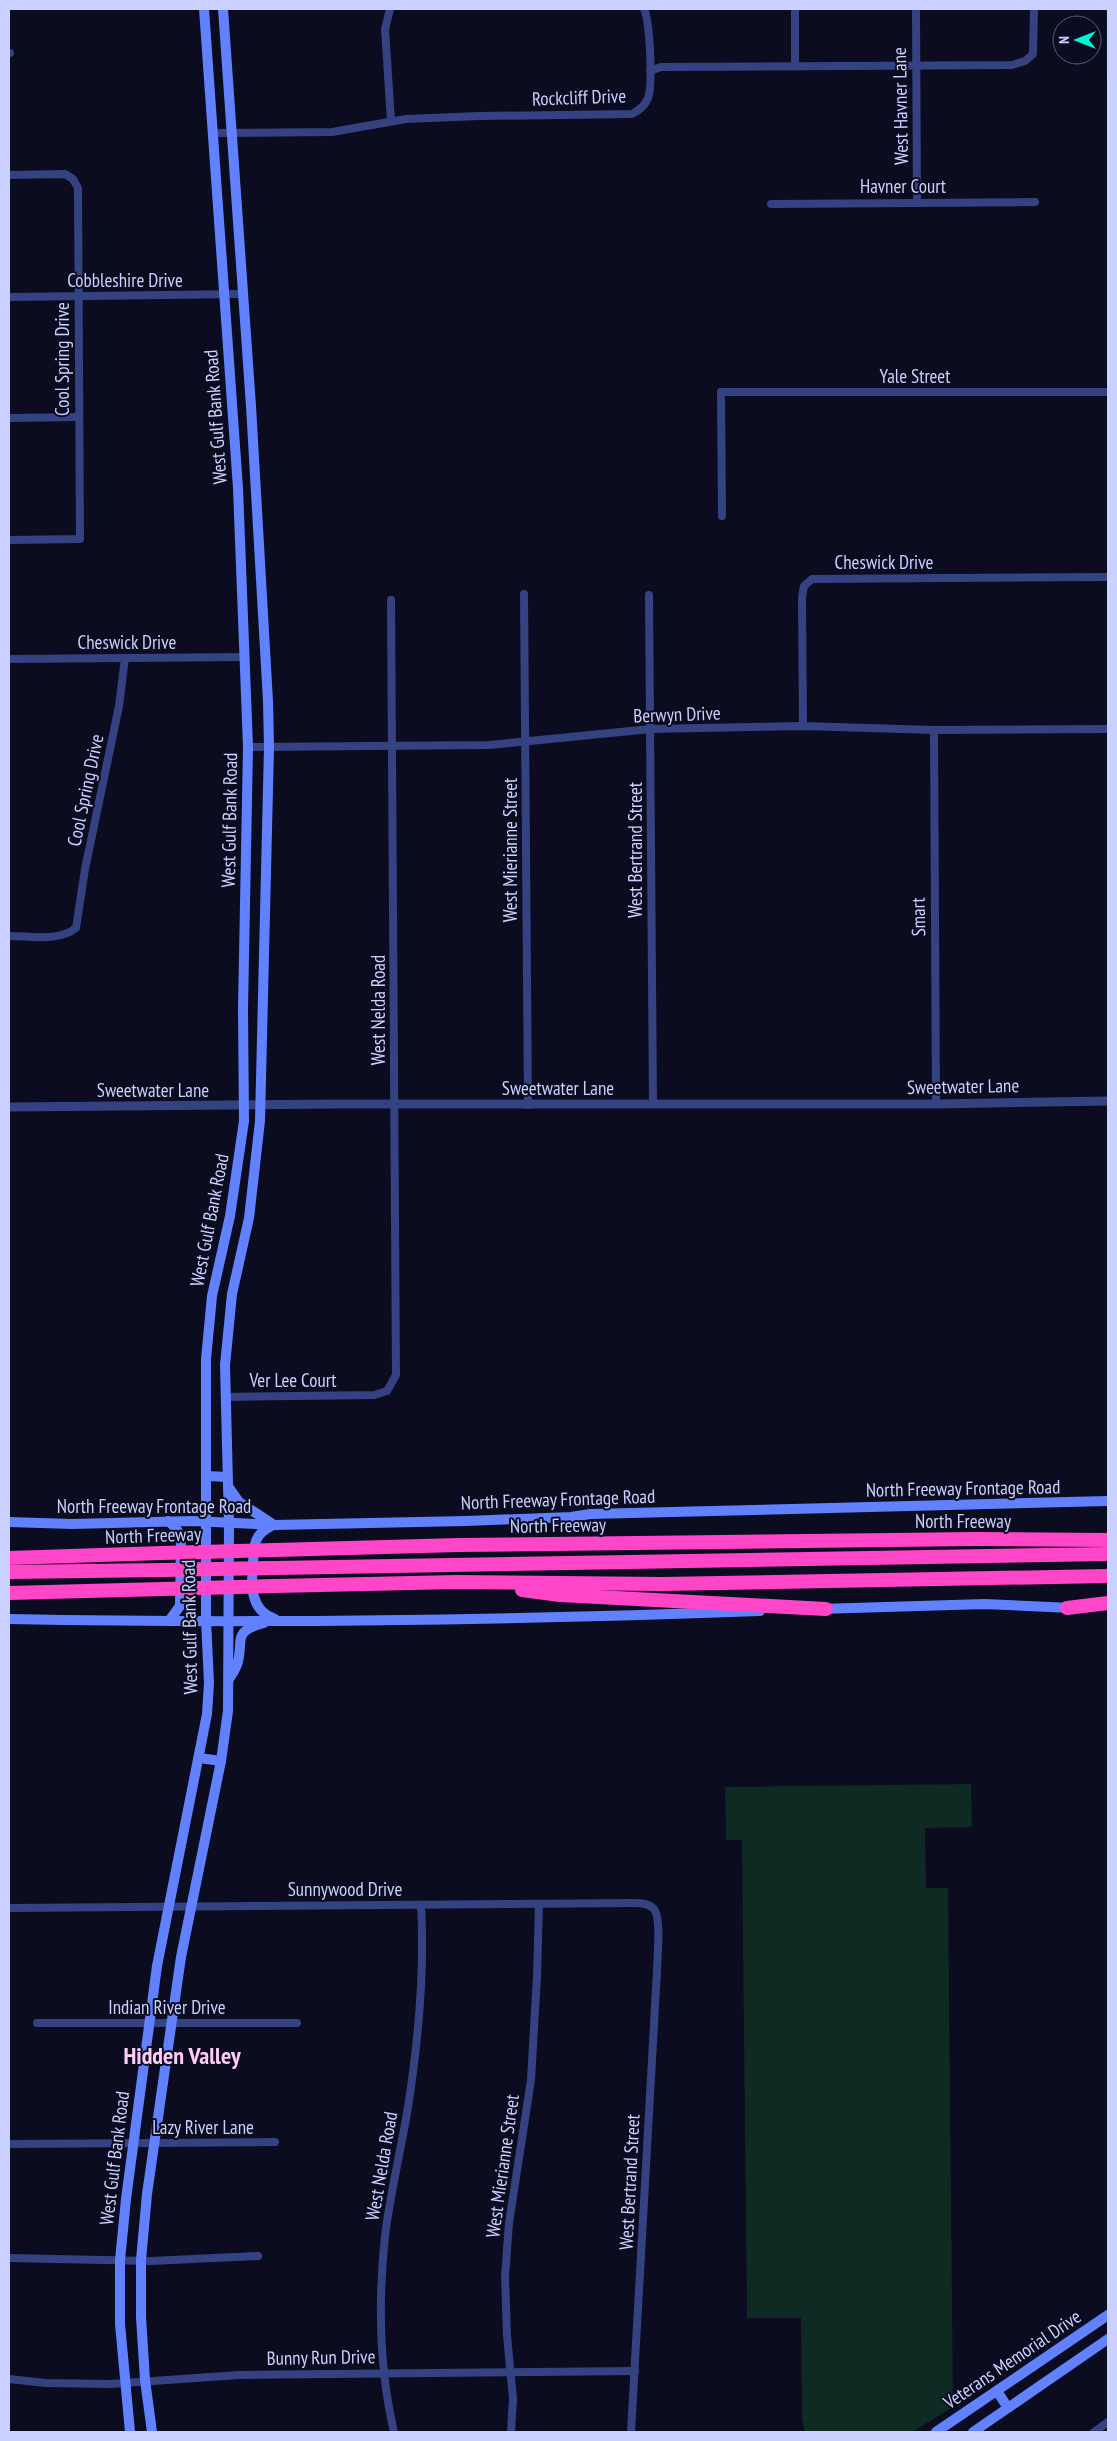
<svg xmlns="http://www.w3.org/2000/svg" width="1117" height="2441" font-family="'PT Sans Narrow',sans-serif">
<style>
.green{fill:#0e2a23}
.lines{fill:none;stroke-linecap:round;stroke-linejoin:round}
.stream{stroke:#082b42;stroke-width:2.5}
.minor{stroke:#344281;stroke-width:8}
.tertiary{stroke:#344281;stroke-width:9}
.secondary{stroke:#6181ff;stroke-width:10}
.motorway{stroke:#ff45c8;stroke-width:14}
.motorway-bridge{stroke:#ff45c8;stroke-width:14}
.labels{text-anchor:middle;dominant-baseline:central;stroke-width:4;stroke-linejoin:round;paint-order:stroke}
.street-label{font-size:19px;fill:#cad0ff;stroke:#0b0c20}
.district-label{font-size:24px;font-weight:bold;fill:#ffccf8;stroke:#0b0c20}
</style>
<rect width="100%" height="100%" fill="#0b0c20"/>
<!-- green -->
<polygon class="green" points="971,1784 972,1827 925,1828 926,1888 948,1888 953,2407 912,2432 805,2432 802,2419 801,2318 747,2318 742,1840 726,1840 725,1787"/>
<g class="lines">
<!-- stream -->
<polyline class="stream" points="1108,9 1108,77"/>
<!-- minor -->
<g class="minor">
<polyline points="390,9 385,29 391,121"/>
<polyline points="795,9 795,66"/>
<polyline points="916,9 917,202"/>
<polyline points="9,53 10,53"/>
<polyline points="650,71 661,67 1012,65 1025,61 1033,54 1034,9"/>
<path d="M212,133L332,132L406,119L480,116L632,114C640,110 645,106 648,98C653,86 650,21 644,9"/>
<polyline points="9,175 65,174 73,179 78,188 80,539 9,540"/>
<polyline points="771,204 1035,202"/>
<polyline points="9,297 242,294"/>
<polyline points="9,418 79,417"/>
<polyline points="722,516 721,392 1108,392"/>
<polyline points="524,594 528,1105"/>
<polyline points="649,595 653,1104"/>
<polyline points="9,659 245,657"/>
<polyline points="803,726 802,597 804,586 812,579 1108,577"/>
<polyline points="934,730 936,1104"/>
<polyline points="248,747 489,745 651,729 803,726 934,730 1108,729"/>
<path d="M9,936C30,936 59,942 76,928L85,869L119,706L125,658"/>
<polyline points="225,1397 374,1395 387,1391 396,1375 391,600"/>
<path d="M9,1908L634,1903C640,1903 648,1903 653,1908C662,1915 657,1959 657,1971L631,2432"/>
<polyline points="37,2023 297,2023"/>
<polyline points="10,2144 275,2142"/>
<polyline points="9,2258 151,2261 258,2256"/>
<polyline points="9,2379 46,2383 110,2384 239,2375 635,2371"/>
<path d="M394,2432C379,2368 378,2302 385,2236C390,2195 400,2154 407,2113C418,2045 425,1974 421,1905"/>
<polyline points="511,2432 513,2399 507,2335 505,2277 509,2223 531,2080 537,1976 539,1904"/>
<polyline points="1094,2432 1108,2422"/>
</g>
<!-- tertiary -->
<polyline class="tertiary" points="9,1107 335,1104 936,1104 1108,1101"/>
<!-- secondary -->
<g class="secondary">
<polyline points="207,1476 227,1477"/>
<polyline points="228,1486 239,1502 274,1525"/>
<polyline points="168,1521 175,1527 181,1536 180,1606 169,1621"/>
<polyline points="9,1522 72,1524 193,1521 274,1525 466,1521 571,1517 590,1514 1108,1501"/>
<path d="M273,1525C268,1528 261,1531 258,1537C253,1544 254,1555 253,1563C251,1585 250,1611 275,1619"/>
<polyline points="819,1609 985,1604 1072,1608"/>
<path d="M9,1619C259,1624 510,1620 760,1611"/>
<path d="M229,1679C232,1675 235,1670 237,1665C245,1641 230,1632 264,1623"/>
<polyline points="199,1758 221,1761"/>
<polyline points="997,2391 1008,2408"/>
<polyline points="130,2432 120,2324 120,2260 126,2199 157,1966 207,1714 209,1683 206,1620 206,1359 212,1296 230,1216 244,1121 243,1009 248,747 238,488 204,9"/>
<polyline points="152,2432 145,2380 141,2317 141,2260 147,2194 181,1957 221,1761 228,1711 229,1524 225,1365 232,1294 249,1218 260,1121 269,747 268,701 251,406 223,9"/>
<polyline points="936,2432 1108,2315"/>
<polyline points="973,2432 1108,2339"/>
</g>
<!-- motorway -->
<g class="motorway">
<polyline points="275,1550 459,1545 975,1539 1108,1540"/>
<polyline points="9,1558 162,1553"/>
<polyline points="275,1568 1108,1554"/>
<polyline points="9,1572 163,1570"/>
<polyline points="275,1586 457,1582 662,1584 1108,1576"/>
<polyline points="522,1590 560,1595 826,1609"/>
<polyline points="9,1593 163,1589"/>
<polyline points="1067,1608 1108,1603"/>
</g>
<!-- motorway-bridge -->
<g class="motorway-bridge">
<polyline points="162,1553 275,1550"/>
<polyline points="163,1570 275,1568"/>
<polyline points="163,1589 275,1586"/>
</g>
</g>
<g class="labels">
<!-- street labels -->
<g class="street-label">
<text transform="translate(579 97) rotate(-2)">Rockcliff Drive</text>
<text transform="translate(900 106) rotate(-91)">West Havner Lane</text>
<text x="903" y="186">Havner Court</text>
<text x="125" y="280">Cobbleshire Drive</text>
<text transform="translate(62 359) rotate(-90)">Cool Spring Drive</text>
<text x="915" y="376">Yale Street</text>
<text transform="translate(215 417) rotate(-94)">West Gulf Bank Road</text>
<text x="884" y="562">Cheswick Drive</text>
<text x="127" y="642">Cheswick Drive</text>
<text transform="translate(677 714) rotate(-2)">Berwyn Drive</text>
<text transform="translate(85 790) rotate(-78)">Cool Spring Drive</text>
<text transform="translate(229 820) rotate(-89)">West Gulf Bank Road</text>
<text transform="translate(510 850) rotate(-90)">West Mierianne Street</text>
<text transform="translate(635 850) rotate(-90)">West Bertrand Street</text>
<text transform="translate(918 917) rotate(-91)">Smart</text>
<text transform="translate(378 1010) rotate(-90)">West Nelda Road</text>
<text transform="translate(963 1086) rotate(-1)">Sweetwater Lane</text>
<text x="558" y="1088">Sweetwater Lane</text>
<text x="153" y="1090">Sweetwater Lane</text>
<text transform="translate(209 1220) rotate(-79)">West Gulf Bank Road</text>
<text x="293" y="1380">Ver Lee Court</text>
<text transform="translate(963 1488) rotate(-1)">North Freeway Frontage Road</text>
<text transform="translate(558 1499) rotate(-2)">North Freeway Frontage Road</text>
<text x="154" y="1506">North Freeway Frontage Road</text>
<text x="963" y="1521">North Freeway</text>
<text transform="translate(558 1525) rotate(-1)">North Freeway</text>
<text transform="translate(153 1535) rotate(-2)">North Freeway</text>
<text transform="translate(189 1627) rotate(-91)">West Gulf Bank Road</text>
<text x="345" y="1889">Sunnywood Drive</text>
<text x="167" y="2007">Indian River Drive</text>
<text x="203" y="2127">Lazy River Lane</text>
<text transform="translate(114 2158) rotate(-83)">West Gulf Bank Road</text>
<text transform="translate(381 2166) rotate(-80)">West Nelda Road</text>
<text transform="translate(502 2166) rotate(-82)">West Mierianne Street</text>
<text transform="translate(629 2182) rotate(-87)">West Bertrand Street</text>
<text transform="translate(321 2357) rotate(-1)">Bunny Run Drive</text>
<text transform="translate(1012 2359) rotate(-34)">Veterans Memorial Drive</text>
</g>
<!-- district labels -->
<g class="district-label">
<text x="182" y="2055">Hidden Valley</text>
</g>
</g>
<!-- border -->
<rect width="1117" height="2441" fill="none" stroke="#cad0ff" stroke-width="20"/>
<!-- north arrow -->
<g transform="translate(1077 40) rotate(270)"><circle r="24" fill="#0b0c20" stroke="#575a79"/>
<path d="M0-4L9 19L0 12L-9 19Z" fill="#00f5d6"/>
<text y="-8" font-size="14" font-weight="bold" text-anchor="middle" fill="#cad0ff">N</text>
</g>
</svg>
